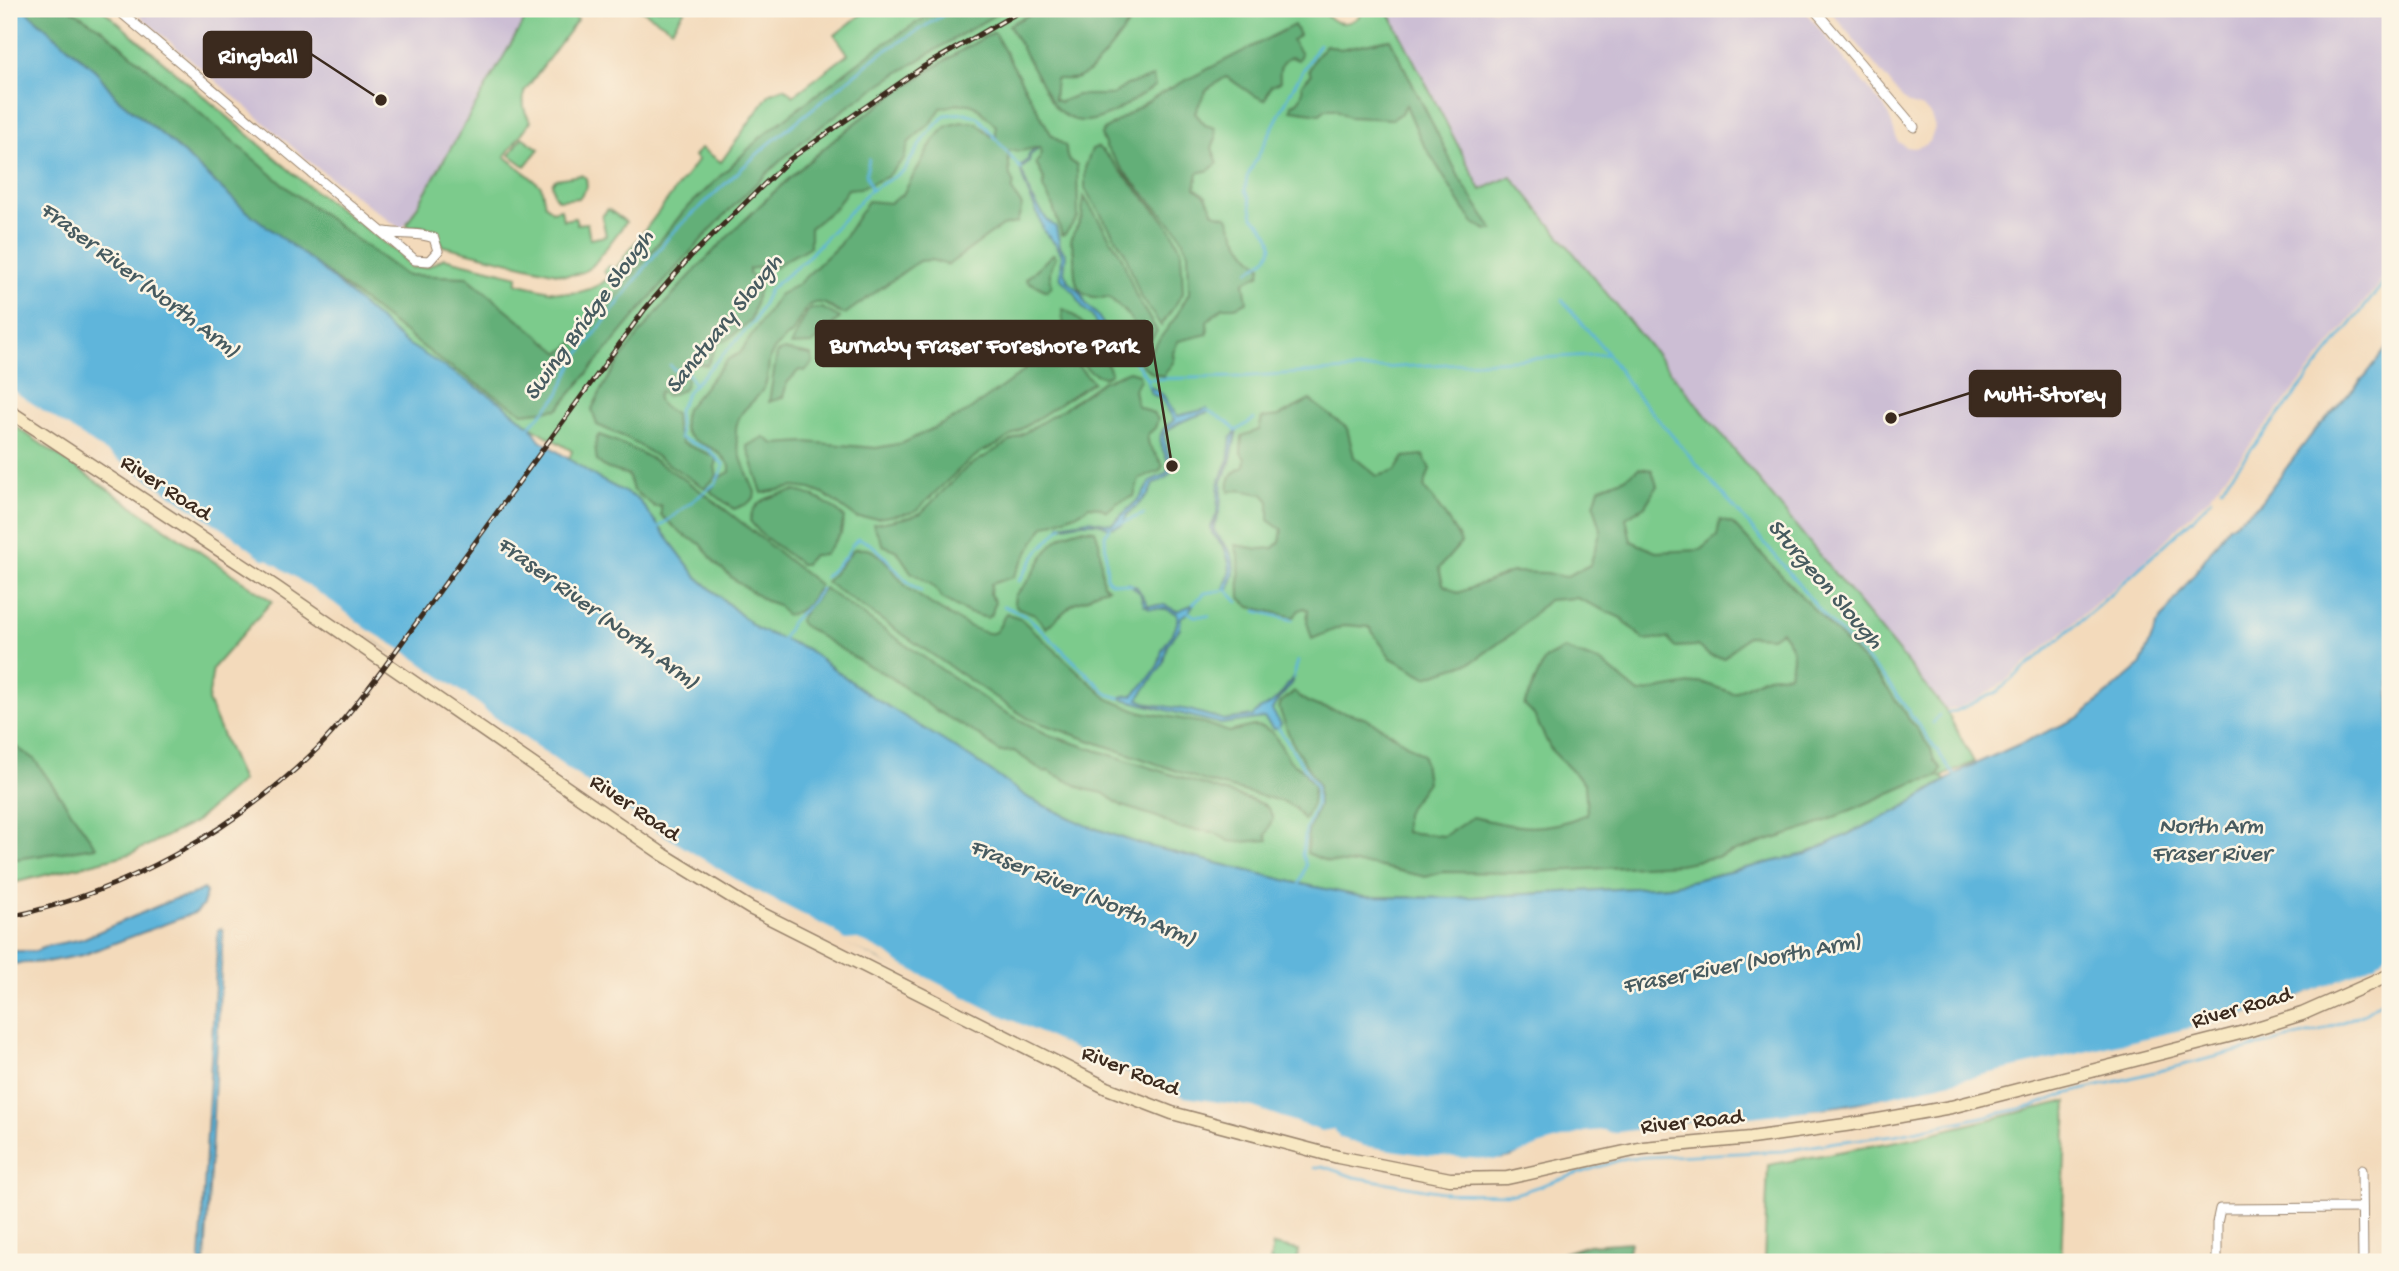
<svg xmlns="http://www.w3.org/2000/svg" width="2399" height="1271" font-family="'Gochi Hand',sans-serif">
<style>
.industrial{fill:#ccbed4}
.green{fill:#7bcb8c;stroke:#5b7a55;stroke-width:2}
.forest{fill:#64af78;stroke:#506c4b;stroke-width:2}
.water{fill:#5eb5db;stroke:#4c707c;stroke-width:2}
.pier{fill:#f3dabb}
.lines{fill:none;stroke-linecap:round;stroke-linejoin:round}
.stream{stroke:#5eb5db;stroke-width:2.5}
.street-casing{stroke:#97826c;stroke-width:11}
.secondary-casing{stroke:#97826c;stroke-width:15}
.street{stroke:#fff;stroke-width:9}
.secondary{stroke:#f8e8c3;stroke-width:12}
.rail-casing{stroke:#3b2a1e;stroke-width:5}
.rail{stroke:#fcf5e5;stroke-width:2.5;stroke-dasharray:8;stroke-linecap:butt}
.labels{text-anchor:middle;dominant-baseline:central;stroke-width:5;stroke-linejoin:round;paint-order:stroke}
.street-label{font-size:23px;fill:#3b2a1e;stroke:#fcf5e5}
.water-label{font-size:24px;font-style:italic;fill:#475b60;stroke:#fcf5e5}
.leader{fill:none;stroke:#3b2a1e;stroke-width:2.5}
.callout-dot{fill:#3b2a1e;stroke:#fcf5e5;stroke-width:2.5}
.callout{fill:#3b2a1e;stroke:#3b2a1e;stroke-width:2.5}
.callout-label{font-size:24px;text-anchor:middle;font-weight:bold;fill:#fff}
</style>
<rect width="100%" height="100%" fill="#fcf5e5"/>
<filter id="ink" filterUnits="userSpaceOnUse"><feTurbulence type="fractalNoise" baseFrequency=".0143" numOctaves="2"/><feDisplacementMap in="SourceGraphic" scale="14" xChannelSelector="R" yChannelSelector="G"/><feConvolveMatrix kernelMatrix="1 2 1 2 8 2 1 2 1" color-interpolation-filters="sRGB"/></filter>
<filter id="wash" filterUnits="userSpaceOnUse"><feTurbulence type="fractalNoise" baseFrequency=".00686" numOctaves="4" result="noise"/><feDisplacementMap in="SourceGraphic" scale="28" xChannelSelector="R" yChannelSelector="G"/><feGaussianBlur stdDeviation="1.57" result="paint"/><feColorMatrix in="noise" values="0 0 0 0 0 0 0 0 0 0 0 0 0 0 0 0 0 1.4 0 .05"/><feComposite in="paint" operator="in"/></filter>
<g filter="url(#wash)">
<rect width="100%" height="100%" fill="#f3dabb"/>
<!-- industrial -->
<g class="industrial">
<polygon points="132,9 531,9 402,230 316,167"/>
<polygon points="1387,9 1803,9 1887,111 1898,142 1906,147 1914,148 1925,145 1931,139 1935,127 1930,114 1923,108 1909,104 1903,99 1829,9 2390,9 2390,270 2209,497 2138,567 2003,683 1979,698 1957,708 1945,709 1511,176 1481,190"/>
</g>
<!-- green -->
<g class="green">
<path d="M9,9H102L308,186L398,253L411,268L427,267L444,258L518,276L516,283C551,291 577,303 609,278L604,271L608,266L615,269L698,160L694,156L701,148L721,162L770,93L785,88L793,96L848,54L835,35L868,9H1323C1332,28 1355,27 1364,9H1387L1481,190L1511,176L1945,709L1974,762L1941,777L1946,780L1899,810L1806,854L1669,886L1454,898L1363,897L1297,883L1140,844L1085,825L1030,799L865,692L807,649L757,629L697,577L638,499L599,479L569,459L572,451L530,426L499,401L469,382L449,384Z"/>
<path d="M531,9H566L565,11L578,19L524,92C523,103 523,112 531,121L505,156L541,186L545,204L552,211L561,209L563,220L575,218L577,224L587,223L590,239L606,236L602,216L608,209L626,222L594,264C585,273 577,275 565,275L443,246C436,229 425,223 408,228L407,224Z"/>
<polygon points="640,9 685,9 672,29"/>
<polygon points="522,137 539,149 525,166 510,155"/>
<polygon points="581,175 586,178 587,187 579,198 558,200 554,195 552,183 556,179"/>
<polygon points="9,422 272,601 213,668 208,701 242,781 194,823 130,854 9,884"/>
<polygon points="2067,1101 2061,1262 1764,1262 1768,1165 1908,1139"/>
<polygon points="1273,1245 1299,1250 1297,1262 1270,1262"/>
</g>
<!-- forest -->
<g class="forest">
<path d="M24,9H70L102,29L291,191L405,275L467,277L560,353L585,334L683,212L761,137L873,51L938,9H1005C928,54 842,103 777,164C696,238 628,325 558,409L523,413L440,360L244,209L171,142L116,97L96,71Z"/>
<path d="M1040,9H1140C1127,25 1097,72 1078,78C1072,80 1063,79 1056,79L1054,99L1060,102L1077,95H1112L1127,85L1153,77L1155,86C1123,106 1080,145 1051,101L1009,25Z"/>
<path d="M1294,25L1299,35L1292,41L1301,54L1298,60L1291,57C1279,63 1279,70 1280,82L1271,86L1265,100C1252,97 1238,83 1226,77L1206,90L1195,113L1205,125L1215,128L1216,138L1212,148L1218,163L1209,170L1198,173L1195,188L1206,196L1214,213L1228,217C1235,236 1245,253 1261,266L1260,274L1244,282L1247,302L1235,307H1223L1207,321L1208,334L1178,341L1173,353L1174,361L1163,376L1152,373L1141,364L1175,318L1189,293L1188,252L1178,231L1127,175L1106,147L1101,135L1104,130L1159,94Z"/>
<path d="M994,32L1051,134L1066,147C1066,157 1068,161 1077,165L1078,217L1065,234L1062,235L1052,204L1043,188L1044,179L1036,163L1041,156V148C1030,146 1025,154 1012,150L1008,152L1010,176L1014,184L1012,190L1022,206L1017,223L1002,226L948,265L931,260L919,261L845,314C835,313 833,307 825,304C804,297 799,323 791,335C784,337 784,340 779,345C762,359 773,375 763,389C754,404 738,409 736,429C735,449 747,473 755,492L754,498L747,504L734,509L710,491L720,477L730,472V466C725,459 717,450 709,447C689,439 678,433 686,409L727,360L740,353L779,295L797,285L839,245L868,201L890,203L903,194L933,141L947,126L962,122L977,123L991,136L996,137V126C973,103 974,99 941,108L932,122L909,142L904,159L887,177L860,188L848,189L836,207L810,228V246C798,255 785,258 775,268L763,266L749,269V274L761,280L751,320L727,340L719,341L707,365L692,363C686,368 685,373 687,381L683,390L667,396L660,391C652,402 666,409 675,414L676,428L682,443L714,456L717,461L715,467L717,476L705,488L629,439L597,425L592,409C615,359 652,317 689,277C778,181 879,94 994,32Z"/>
<path d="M1390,39L1460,179L1493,230H1487L1475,224L1463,208L1421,140L1406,105L1401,113L1392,119L1348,117L1335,109H1326L1320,114L1291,110L1292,105C1302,100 1303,94 1302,84L1311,75L1309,70L1314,59L1326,45L1340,49Z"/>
<polygon points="1097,147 1103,151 1158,213 1172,231 1181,250 1183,293 1161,326 1140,295 1125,253 1085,189 1085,168 1092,149"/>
<path d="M1083,195L1121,255L1136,296L1157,331L1137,360L1132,353C1142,321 1130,317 1109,297C1059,304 1082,256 1070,240L1082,217Z"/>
<path d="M1053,254L1056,257C1054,261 1051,267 1050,272C1049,281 1056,284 1047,291L1027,281L1026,279Z"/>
<polygon points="822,308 840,318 812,344 791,345 807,312 811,309"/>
<path d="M1062,309C1070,310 1091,330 1094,339C1095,342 1094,346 1096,350C1101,359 1109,362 1111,373L1105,377C1077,373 1062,332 1062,309Z"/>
<polygon points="1060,332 1063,335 1067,354 1093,382 997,445 981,452 963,466 917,510 910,513 878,518 857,518 825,495 810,489 794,487 762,493 747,446 764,437 774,444 806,442 876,448 903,443 967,412 1020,374 1028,366 1045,363 1056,365 1059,360 1057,348"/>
<polygon points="784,350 811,355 813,363 805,371 799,370 787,383 783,397 769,402 777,353"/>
<polygon points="1129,371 1139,374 1140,380 1134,389 1137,406 1153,413 1158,419 1155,428 1147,435 1149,445 1163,465 1160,471 1139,479 1134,496 1117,503 1107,511 1099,507 1089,506 1081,512 1044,526 1013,577 991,584 990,594 995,602 992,614 987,618 969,613 943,599 932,585 911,572 897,551 883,545 873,524 910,517 921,513 966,468 1065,408 1102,382"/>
<path d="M1310,400L1347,428L1354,457L1377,476L1395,471L1404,457L1423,455L1430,469L1424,487C1437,506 1452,522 1461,543L1439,568L1443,584L1458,593L1512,572L1547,573L1565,577L1590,565L1601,530L1594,505L1599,488L1625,478L1639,468L1652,470L1657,486L1645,506L1626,518L1631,541L1656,552L1700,550L1717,536L1720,520L1733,524L1881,680L1931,749L1934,761L1942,769L1938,777L1913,783L1812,827L1717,857L1679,864L1518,873L1442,872L1426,877L1372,865L1328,862L1307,853L1308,832L1318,806V785L1291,740L1279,708L1281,702L1294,692C1313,712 1343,708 1366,719C1386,728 1404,743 1423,755L1427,782L1405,813V832L1444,836L1473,817C1519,828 1542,833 1587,814L1585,784L1551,750L1534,715L1524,705L1545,659L1564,649L1601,662L1639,693L1701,682L1733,693L1767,676L1789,674C1796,655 1794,647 1781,631L1772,637L1747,636L1724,658L1710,656L1697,646L1675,647L1668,638L1644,640L1621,618L1577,598L1548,600L1516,631L1472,662L1426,677L1391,658L1369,627L1345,625L1312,639L1307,622L1308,610L1304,608L1299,610L1294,617L1250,607L1240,598L1239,559L1235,545L1260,549L1274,548L1280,542L1282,530L1269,521V501L1263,494C1252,494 1239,487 1229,492C1227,479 1232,471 1244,467L1245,459L1241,453L1242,436L1259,430L1262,418L1279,416Z"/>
<path d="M599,435C682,463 751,534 820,585C811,600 804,613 786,615L778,605L766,601L737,582L715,563L701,544L683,535L661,515V506L655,507L633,490L628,475L606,468L597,461C596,453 593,442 599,435Z"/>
<path d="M794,491C814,494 829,503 844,517L841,533L824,555H813L805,564H800L761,534L750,521C752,499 775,495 794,491Z"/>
<path d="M1082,529L1095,530L1099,542L1103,584L1108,588L1097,591L1086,599L1074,603L1046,628L1035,614L1018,608L1014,603L1015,595C1042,573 1041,536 1082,529Z"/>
<path d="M854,549C860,549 865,548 870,550C887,556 896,578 909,589C920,597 984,641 995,632C1000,628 1003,618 1006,613L1020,618L1108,699L1137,711L1203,723L1229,732L1253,726L1263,727L1273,733L1290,761L1302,769L1314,786L1312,804L1304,820L1295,808L1284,802L1208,782L1029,719L990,694L826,582Z"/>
<path d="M824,588L997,708L1049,735L1263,804L1269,809L1273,818L1266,835L1268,840L1239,842L1229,841L1213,832L1178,828L1157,817L1122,806L1103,793L1084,789L1048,771L1044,772L1014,751L1000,752L977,734L935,710L889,676L865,664L802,625L799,621C803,610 816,599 824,588Z"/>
<polygon points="9,742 35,760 96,847 9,860"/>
<polygon points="1630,1242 1626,1262 1541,1262 1541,1260 1588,1245"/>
</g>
<!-- water -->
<g class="water">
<polygon points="9,9 24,9 96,71 116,97 171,142 244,209 316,264 403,341 499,401 530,426 540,440 599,479 638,499 697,577 757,629 807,649 865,692 973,759 1030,799 1085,825 1140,844 1297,883 1363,897 1454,898 1669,886 1806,854 1899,810 1966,768 2080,717 2140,666 2157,625 2228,527 2258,505 2313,433 2366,375 2390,344 2390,956 2376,968 2227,1024 1989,1081 1803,1112 1555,1146 1483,1165 1402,1157 1327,1139 1251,1111 1186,1101 1107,1073 769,904 668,841 456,695 9,394"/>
<path d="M1035,150H1037L1030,155L1029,162L1021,169L1031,196L1047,220L1056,227L1060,246L1066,255L1064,272L1068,281L1081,293L1086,304L1097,315L1123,353H1114L1107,345L1092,316L1083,308L1075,293L1061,279C1060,272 1062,264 1062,257C1061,246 1047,238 1043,229C1037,208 1024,190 1020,167L1028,160L1029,154Z"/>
<path d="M1148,385L1163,395L1177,416L1207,409L1208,412C1190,418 1178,421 1164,434C1164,457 1187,473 1154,483L1148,495L1127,515L1122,525L1110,528L1099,523H1078L1060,527V525L1089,520L1112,524L1140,498L1152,480L1166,474L1169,465C1167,455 1156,443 1162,432C1164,426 1171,424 1174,420L1161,398L1151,394Z"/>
<polygon points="1237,430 1230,463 1222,481 1220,510 1214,526 1214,531 1229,550 1233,560 1234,574 1228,591 1224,588 1230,573 1229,562 1224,547 1212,533 1211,527 1217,514 1219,482 1228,462 1231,438"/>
<path d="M1128,583L1137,587L1148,605H1164L1177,611L1194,604L1188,613L1181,617L1180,628L1167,646L1162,665L1138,699L1150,704L1189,710L1224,720L1253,716C1261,706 1262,710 1272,703C1281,697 1288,684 1294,675C1292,690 1278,696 1272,710L1281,724L1278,728L1273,729L1264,718L1221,724L1119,698L1124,696L1133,695C1142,687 1152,676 1158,665C1161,659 1160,654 1163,648C1170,635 1179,630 1177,614L1166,609L1150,608L1144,605L1140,593Z"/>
<polygon points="203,889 206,892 203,905 197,912 83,955 46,962 9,964 9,951 36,951 47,946 82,939 174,899 190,896"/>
<polygon points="221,928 223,931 205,1262 200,1262 218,930"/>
</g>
<!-- pier -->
<polygon class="pier" points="9,388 229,533 263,559 269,560 334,603 367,629 407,653 479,704 486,711 649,826 747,886 833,930 845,940 858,939 888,954 899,963 986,1008 1113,1067 1184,1097 1253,1107 1321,1131 1334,1129 1340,1138 1364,1146 1425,1155 1498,1160 1511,1158 1538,1146 1584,1132 1603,1130 1612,1133 1721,1118 1732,1119 1847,1106 2238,1017 2300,996 2375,965 2390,951 2390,957 2375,971 2357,980 2235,1025 1990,1084 1804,1115 1556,1149 1483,1168 1402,1160 1326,1142 1250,1114 1185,1105 1106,1076 926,986 878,959 767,907 666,844 535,756 381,645 305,597 187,514 9,398"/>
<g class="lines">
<!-- stream -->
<g class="stream">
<polyline points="869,159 866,174 871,189"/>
<path d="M1249,271C1254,267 1263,262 1268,256C1279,241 1264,226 1253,217L1249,197L1245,191L1247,177L1295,84L1319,44"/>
<polyline points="1562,300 1605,350 1632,389 1768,547 1827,619 1886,680 1955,776"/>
<path d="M1121,352C1133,357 1146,373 1149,386"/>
<polyline points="670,365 673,369 689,374 694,385"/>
<polyline points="1147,379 1236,377 1608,354"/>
<path d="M1206,410C1216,415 1229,421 1236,431"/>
<polyline points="530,426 558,396 575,360 671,234 764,148 880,54 953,9"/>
<polyline points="1236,431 1254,419"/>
<polyline points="2221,488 2390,275"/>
<polyline points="1121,523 1144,514"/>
<polyline points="658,528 716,483 724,465 709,450 680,438 678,410 688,391 754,322 770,289 805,260 868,192 904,171 924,138 945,115 965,113 978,117 1021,169"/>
<polyline points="1110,528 1105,535 1107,579 1111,582 1132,585"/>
<path d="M825,577L846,556L852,545L858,539C886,546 896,579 921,591"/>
<polyline points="1019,581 1039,550 1062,526"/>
<polyline points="1226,589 1238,602"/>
<polyline points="1193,604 1205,593 1226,590"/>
<polyline points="1004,606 1028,617 1108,694 1120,698"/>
<polyline points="1187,611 1194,616 1209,616"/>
<polyline points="1256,611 1293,620"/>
<polyline points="781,642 792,621 808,606 821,589"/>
<polyline points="1293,678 1298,661"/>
<polyline points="1948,712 1956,711 1997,692 2098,606 2195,517 2212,498"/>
<polyline points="1933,723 1939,715"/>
<polyline points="1277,726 1316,786 1316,804 1306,830 1302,855 1306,865 1299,885"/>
<polyline points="1314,1168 1322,1166 1354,1177 1448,1193 1515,1194 1626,1158 1783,1151 1836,1142 1894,1135 1963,1121 2033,1106 2066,1094 2320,1031 2365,1013 2390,995"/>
</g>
</g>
</g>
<g filter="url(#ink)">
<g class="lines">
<defs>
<g id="street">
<path d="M117,9L415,260L429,261L438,251L434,238C420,232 401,235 385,232"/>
<polyline points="1814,9 1914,127"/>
<polyline points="2362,1170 2363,1262"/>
<polyline points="2217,1262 2217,1223 2220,1209 2362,1208"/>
</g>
<polyline id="secondary" points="9,411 277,588 664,855 750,908 1107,1088 1172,1113 1338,1157 1450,1179 1507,1178 1643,1148 1751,1138 1867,1122 1951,1107 2244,1032 2302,1014 2390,975"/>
</defs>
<!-- street casing -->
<use href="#street" class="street-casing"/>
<!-- secondary casing -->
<use href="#secondary" class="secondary-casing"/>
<!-- street -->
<use href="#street" class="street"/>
<!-- secondary -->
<use href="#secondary" class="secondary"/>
<defs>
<path id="rail" d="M9,917C125,892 233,832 318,748C341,724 362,697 382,670L645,309L690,257L790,159L923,67L1024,9"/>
</defs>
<!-- rail casing -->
<use href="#rail" class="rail-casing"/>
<!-- rail -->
<use href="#rail" class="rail"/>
</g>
</g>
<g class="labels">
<!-- street labels -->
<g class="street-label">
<text transform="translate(165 489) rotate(33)">River Road</text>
<text transform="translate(634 809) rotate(34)">River Road</text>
<text transform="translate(2242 1009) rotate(-16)">River Road</text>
<text transform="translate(1130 1072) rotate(22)">River Road</text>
<text transform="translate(1692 1123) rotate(-6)">River Road</text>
</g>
<!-- water labels -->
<g class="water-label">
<text transform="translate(139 281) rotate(37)">Fraser River (North Arm)</text>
<text transform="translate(590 316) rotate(-54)">Swing Bridge Slough</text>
<text transform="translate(725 325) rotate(-51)">Sanctuary Slough</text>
<text transform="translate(1824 585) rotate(49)">Sturgeon Slough</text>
<text transform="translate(597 614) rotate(36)">Fraser River (North Arm)</text>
<text x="2211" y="827">North Arm<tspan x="2211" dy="28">Fraser River</tspan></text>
<text transform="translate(1082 894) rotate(23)">Fraser River (North Arm)</text>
<text transform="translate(1742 965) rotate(-11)">Fraser River (North Arm)</text>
</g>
</g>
<!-- callouts -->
<path class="leader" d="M381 100L311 54M1172 466L1152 343M1891 418L1970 393"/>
<g class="callout-dot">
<circle cx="381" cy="100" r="7"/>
<circle cx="1172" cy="466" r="7"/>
<circle cx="1891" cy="418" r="7"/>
</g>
<g class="callout">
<rect x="204" y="32" width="107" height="45" rx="7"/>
<rect x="816" y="321" width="336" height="45" rx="7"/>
<rect x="1970" y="371" width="150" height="45" rx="7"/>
</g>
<g class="callout-label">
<text x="258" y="63">Ringball</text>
<text x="984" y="352">Burnaby Fraser Foreshore Park</text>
<text x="2045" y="401">Multi-Storey</text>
</g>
<!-- margin -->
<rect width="2399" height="1271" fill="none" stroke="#fcf5e5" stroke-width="35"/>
</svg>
